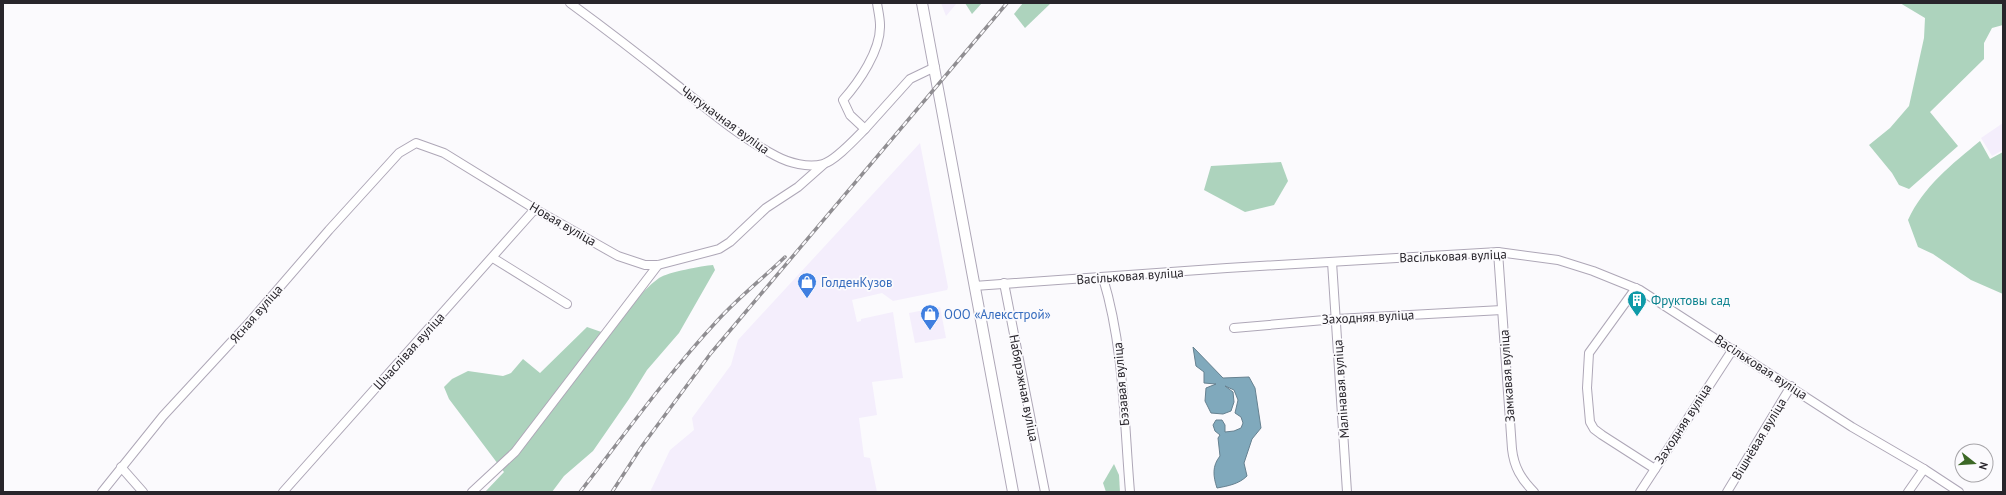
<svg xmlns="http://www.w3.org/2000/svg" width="2006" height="495" font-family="'PT Sans',sans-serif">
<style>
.built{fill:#f4eefc}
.green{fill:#add3bd}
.water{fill:#80a9bc;stroke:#668190}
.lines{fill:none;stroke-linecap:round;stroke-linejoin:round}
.minor-casing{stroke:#aea7b7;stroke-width:10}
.tertiary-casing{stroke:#aea7b7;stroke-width:12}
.minor{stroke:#fff;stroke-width:8}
.tertiary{stroke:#fff;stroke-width:10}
.rail-casing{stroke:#908e92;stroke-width:3.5}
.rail{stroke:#fbfafd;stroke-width:2;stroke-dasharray:6;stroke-linecap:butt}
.labels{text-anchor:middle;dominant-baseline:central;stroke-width:3.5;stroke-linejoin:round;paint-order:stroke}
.street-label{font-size:13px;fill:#28252b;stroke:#fbfafd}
.shop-label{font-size:13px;fill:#366cbe;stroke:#fbfafd;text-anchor:start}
.culture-label{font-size:13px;fill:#0d838f;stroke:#fbfafd;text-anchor:start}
</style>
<rect width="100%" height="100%" fill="#fbfafd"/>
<!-- built -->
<g class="built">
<polygon points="941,3 957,3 946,16"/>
<polygon points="2003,123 2003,150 1992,156 1981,138"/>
<polygon points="920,143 948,287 947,290 893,301 882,293 852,300 857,322 861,321 861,319 893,312 903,378 872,382 877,415 859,418 864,457 870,458 877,492 650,492 670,450 694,430 692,418 731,365 738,340"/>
<polygon points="940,307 946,338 915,343 909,313"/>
</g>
<!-- green -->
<g class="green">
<polygon points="965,3 982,3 972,14"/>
<polygon points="1023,3 1051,3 1025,28 1014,14"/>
<polygon points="1900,3 2003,3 2003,25 1992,28 1984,43 1984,59 1930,112 1958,146 1909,189 1899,185 1892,173 1869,145 1890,128 1909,106 1924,38 1925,18"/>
<path d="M1980,141L1990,159L2003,152V294L1971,280L1933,254L1918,247L1908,220C1923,187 1952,164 1980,141Z"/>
<polygon points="1281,162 1288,181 1274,205 1245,212 1204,190 1211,166"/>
<path d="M713,265L715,270L679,333L647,370L629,399L593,451L564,476L552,492H485L504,472L449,399L444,387L452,379L468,371L503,376L511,373L523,359L540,373L587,327L610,335C625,316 639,292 659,278C668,272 702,266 713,265Z"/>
<polygon points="1114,464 1119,475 1120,492 1106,492 1103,483"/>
</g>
<!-- water -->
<path class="water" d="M1193,347L1223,378L1249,377L1255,388L1261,428L1252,439L1244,463L1247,476C1239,484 1228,486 1217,488C1213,476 1212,466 1220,456L1218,438L1220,435L1215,431L1213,425L1216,420H1222L1225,425V432L1234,431L1241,428L1243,423L1241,417L1235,413L1238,400L1234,390L1225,386L1233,392L1234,402L1231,411L1223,414L1211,413L1205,401L1206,388L1216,384L1204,383V372L1196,366Z"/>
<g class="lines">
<defs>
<g id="minor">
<path d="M570,3C607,30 642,57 677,85C708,110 740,137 776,156C789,163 808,168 823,164C835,161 856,138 865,129L850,115L843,100C859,82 881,50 880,25C880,18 878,10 877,3"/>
<polyline points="865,129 910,79 935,67"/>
<path d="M1498,252L1512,449C1514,467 1521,479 1534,492"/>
<polyline points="493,258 567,304"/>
<polyline points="1332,262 1347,492"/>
<path d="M1103,278C1124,347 1124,421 1130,492"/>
<polyline points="1004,283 1045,492"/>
<polyline points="974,286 1227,268 1498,252 1558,260 1593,271 1640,290 1852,427 1924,469 1959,492"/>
<polyline points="1636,288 1589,353 1587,388 1590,422 1594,429 1602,435 1655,469 1733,349"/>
<polyline points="1234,328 1336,319 1502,310"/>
<polyline points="121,467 143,492"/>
<polyline points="102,492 163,416 247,325 329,230 399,153 416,143 444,153 535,209 618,256 645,265 658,265 719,249 730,242 766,208 798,187 824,164"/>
<polyline points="283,492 535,209"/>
<polyline points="472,492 515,452 658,265"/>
<polyline points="1640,492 1655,469"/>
<polyline points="1727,492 1791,386"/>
<polyline points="1908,492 1924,469"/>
</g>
<polyline id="tertiary" points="922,3 1013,492"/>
</defs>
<!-- minor casing -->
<use href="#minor" class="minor-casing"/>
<!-- tertiary casing -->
<use href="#tertiary" class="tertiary-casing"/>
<!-- minor -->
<use href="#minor" class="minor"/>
<!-- tertiary -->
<use href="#tertiary" class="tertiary"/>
<defs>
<g id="rail">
<path d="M580,492C625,434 667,375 717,321C738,298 763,278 785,257"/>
<polyline points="612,492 642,446 711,353 1007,3"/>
</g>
</defs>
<!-- rail casing -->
<use href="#rail" class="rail-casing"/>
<!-- rail -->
<use href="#rail" class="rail"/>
</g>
<!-- icons -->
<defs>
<symbol id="shop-pin" viewBox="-11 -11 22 30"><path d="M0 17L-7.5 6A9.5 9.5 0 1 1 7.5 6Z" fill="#3f7fe0" stroke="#fbfafd"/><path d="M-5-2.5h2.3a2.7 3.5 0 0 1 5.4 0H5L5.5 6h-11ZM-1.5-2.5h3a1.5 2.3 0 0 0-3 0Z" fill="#fff"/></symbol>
<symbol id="building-pin" viewBox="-11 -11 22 30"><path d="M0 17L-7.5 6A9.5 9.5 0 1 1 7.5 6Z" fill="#0f9aa8" stroke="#fbfafd"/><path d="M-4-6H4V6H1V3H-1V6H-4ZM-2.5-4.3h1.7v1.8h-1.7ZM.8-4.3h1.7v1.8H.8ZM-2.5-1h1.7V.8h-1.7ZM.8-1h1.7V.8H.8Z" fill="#fff"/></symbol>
</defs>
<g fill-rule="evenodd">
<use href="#shop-pin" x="796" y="271" width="22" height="30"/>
<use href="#building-pin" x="1626" y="289" width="22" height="30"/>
<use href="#shop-pin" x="919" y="303" width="22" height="30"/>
</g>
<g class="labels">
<!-- street labels -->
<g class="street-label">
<text transform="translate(725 120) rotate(36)">Чыгуначная вуліца</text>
<text transform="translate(563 224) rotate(30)">Новая вуліца</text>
<text transform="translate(1453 256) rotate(-2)">Васільковая вуліца</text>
<text transform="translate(1130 276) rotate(-4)">Васільковая вуліца</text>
<text transform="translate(256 314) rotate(-49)">Ясная вуліца</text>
<text transform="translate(1368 317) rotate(-3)">Заходняя вуліца</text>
<text transform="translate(409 351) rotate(-48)">Шчаслівая вуліца</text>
<text transform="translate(1761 367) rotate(33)">Васільковая вуліца</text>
<text transform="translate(1507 376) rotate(-94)">Замкавая вуліца</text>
<text transform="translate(1121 384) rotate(-95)">Бэзавая вуліца</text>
<text transform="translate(1024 388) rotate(79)">Набярэжная вуліца</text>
<text transform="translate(1341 389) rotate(-94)">Малінавая вуліца</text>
<text transform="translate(1683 424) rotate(-57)">Заходняя вуліца</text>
<text transform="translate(1759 439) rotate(-59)">Вішнёвая вуліца</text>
</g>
<!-- shop labels -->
<g class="shop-label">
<text x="821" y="282">ГолденКузов</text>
<text x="944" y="314">ООО «Алексстрой»</text>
</g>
<!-- culture labels -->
<g class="culture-label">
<text x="1651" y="300">Фруктовы сад</text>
</g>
</g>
<!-- border -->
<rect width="2006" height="495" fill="none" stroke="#28252b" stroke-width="8"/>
<!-- north arrow -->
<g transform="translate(1974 463) rotate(107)"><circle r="19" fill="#fbfafd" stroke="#a7a5a9"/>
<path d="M0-3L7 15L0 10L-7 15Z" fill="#3c6826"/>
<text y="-6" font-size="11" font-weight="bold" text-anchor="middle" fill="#28252b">N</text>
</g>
</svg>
